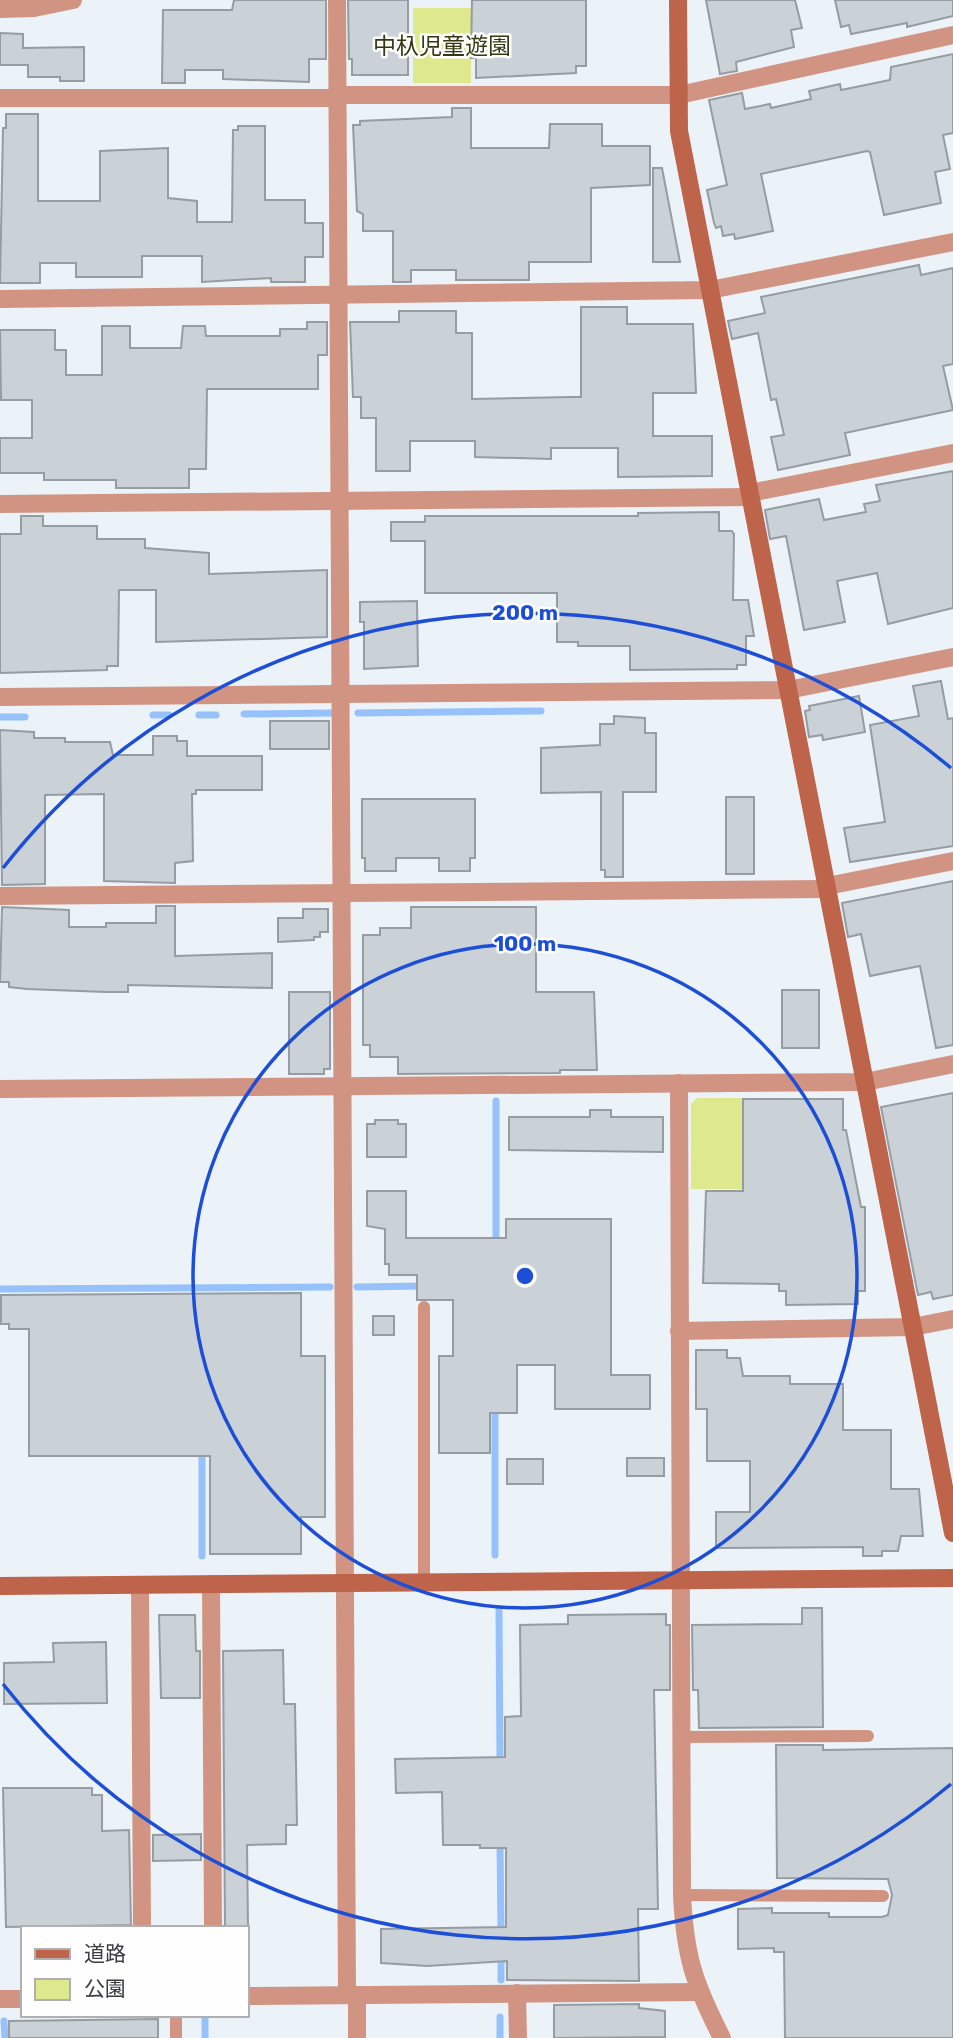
<svg xmlns="http://www.w3.org/2000/svg" width="953" height="2038" font-family="Rubik,'Noto Sans JP',sans-serif">
<style>
.green{fill:#dee98e}
.lines{fill:none;stroke-linecap:round;stroke-linejoin:round}
.stream{stroke:#96c1fb;stroke-width:7}
.building{fill:#cad1d7;stroke:#959ca2;stroke-width:2}
.lane{stroke:#d29482;stroke-width:12}
.street{stroke:#d29482;stroke-width:18}
.secondary{stroke:#be644a;stroke-width:18}
.ring{fill:none;stroke:#1d4ed8;stroke-width:3.5}
.labels{text-anchor:middle;dominant-baseline:central;stroke-width:5;stroke-linejoin:round;paint-order:stroke}
.park-label{font-size:23px;fill:#353911;stroke:#fefefe}
.centre{fill:#1d4ed8;stroke:#fefefe;stroke-width:3.5}
.ring-label{font-size:21px;text-anchor:middle;font-weight:bold;fill:#1d4ed8;stroke:#fefefe;stroke-width:5;stroke-linejoin:round;paint-order:stroke}
</style>
<rect width="100%" height="100%" fill="#ebf2f8"/>
<!-- green -->
<g class="green">
<rect x="413" y="8" width="58" height="75"/>
<polygon points="697,1098 742,1098 742,1189 691,1189 691,1104"/>
</g>
<g class="lines">
<!-- stream -->
<g class="stream">
<polyline points="358,713 541,711"/>
<polyline points="244,714 331,713"/>
<polyline points="153,715 169,715"/>
<polyline points="199,715 216,715"/>
<polyline points="0,717 25,717"/>
<polyline points="496,1247 496,1101"/>
<polyline points="357,1287 425,1286"/>
<polyline points="1,1289 330,1287"/>
<polyline points="202,1448 202,1556"/>
<polyline points="495,1555 495,1406"/>
<polyline points="499,1610 500,1766"/>
<polyline points="500,1841 501,1934"/>
<polyline points="501,1953 501,1980"/>
<polyline points="205,2015 205,2038"/>
<polyline points="500,2017 500,2038"/>
<polyline points="4,2021 5,2038"/>
</g>
</g>
<!-- building -->
<g class="building">
<polygon points="234,0 326,0 326,59 309,59 309,82 223,79 223,70 185,70 185,83 162,83 163,10 232,10"/>
<polygon points="348,0 408,0 408,75 352,75 352,59 349,59"/>
<polygon points="472,0 586,0 586,66 576,66 576,73 476,78 476,58 471,58"/>
<polygon points="706,0 795,0 802,28 791,30 794,47 736,62 737,71 720,74"/>
<polygon points="835,0 953,0 953,16 907,27 907,23 851,34 849,25 841,27"/>
<polygon points="0,33 23,34 23,48 84,47 84,81 60,81 60,77 28,77 28,65 0,65"/>
<polygon points="953,54 953,133 943,135 950,169 935,172 941,203 884,215 870,152 867,151 761,174 773,231 735,239 734,234 723,236 721,226 716,228 714,223 707,190 727,185 709,100 742,93 745,109 770,104 771,108 811,99 809,91 840,84 841,90 890,80 891,67"/>
<polygon points="452,108 471,108 471,148 549,148 550,124 602,124 602,146 650,146 650,185 591,188 591,262 529,262 529,280 456,280 456,270 411,270 411,282 393,282 393,231 363,231 363,214 357,211 353,125 360,125 360,121 452,117"/>
<polygon points="6,114 38,114 38,201 100,201 100,151 168,148 168,198 197,201 197,222 232,222 233,130 238,130 238,126 265,126 265,200 305,200 305,223 323,223 323,257 305,257 305,282 271,282 271,278 202,282 202,256 142,256 142,277 76,277 76,263 40,263 40,283 0,283 3,128 6,128"/>
<polygon points="653,168 662,168 680,262 653,262"/>
<polygon points="919,265 921,275 953,268 953,364 943,366 953,410 845,433 850,455 778,470 771,437 784,435 776,399 771,400 758,333 732,339 728,321 765,313 761,297"/>
<polygon points="581,307 627,307 627,324 693,324 696,393 653,393 653,436 712,436 712,476 618,477 618,448 551,448 551,459 475,457 475,441 410,441 410,471 376,471 376,418 361,418 361,397 353,397 350,322 399,322 399,311 456,311 456,333 472,333 472,399 572,397 581,397"/>
<polygon points="307,322 327,322 327,355 318,355 318,389 207,389 206,469 189,469 189,488 116,488 116,480 44,480 44,473 0,473 0,438 32,438 32,400 1,400 0,330 55,330 55,350 66,350 66,375 102,375 102,326 130,326 130,348 181,348 183,326 205,326 206,336 280,336 280,329 307,329"/>
<polygon points="953,471 953,608 888,624 877,573 837,581 845,622 804,630 786,536 770,539 765,510 819,499 824,520 866,512 864,504 880,501 876,485"/>
<polygon points="719,512 719,531 732,531 734,534 733,600 748,600 754,636 746,636 746,665 737,665 737,669 630,670 630,646 578,646 578,642 557,642 557,593 425,593 425,541 391,541 391,522 425,522 425,516 638,516 638,513"/>
<polygon points="21,516 43,516 43,526 97,526 97,539 145,539 145,548 209,553 209,574 327,570 327,637 156,642 156,590 119,590 118,666 107,666 107,670 0,673 0,534 21,534"/>
<polygon points="417,601 418,666 364,669 364,622 360,622 360,602"/>
<polygon points="941,681 948,719 953,718 953,846 850,862 844,828 885,822 870,725 919,716 913,686"/>
<polygon points="859,696 865,732 823,740 822,735 809,737 805,711 810,710 809,706"/>
<polygon points="614,716 645,718 645,733 656,733 656,792 623,792 623,877 605,877 605,870 601,870 601,792 541,793 541,748 600,745 600,724 614,724"/>
<rect x="270" y="721" width="59" height="28"/>
<polygon points="0,730 34,732 34,738 65,738 65,742 110,742 113,755 153,755 153,736 177,736 177,741 187,741 187,756 262,756 262,790 196,790 196,794 192,794 193,861 175,863 175,883 104,881 104,794 45,795 45,884 2,885"/>
<rect x="726" y="797" width="28" height="77"/>
<polygon points="362,799 475,799 475,858 470,858 470,871 439,871 439,858 396,858 396,871 365,871 365,858 362,858"/>
<polygon points="953,881 953,1045 936,1048 920,966 870,976 861,934 848,937 842,903"/>
<polygon points="156,906 175,906 175,956 272,953 272,988 128,985 128,992 106,992 27,989 9,987 9,982 0,982 2,907 69,910 69,927 106,927 106,923 156,923"/>
<polygon points="411,907 536,907 536,992 594,992 597,1070 560,1070 560,1073 398,1074 398,1057 370,1057 370,1045 363,1045 363,935 380,935 380,928 411,928"/>
<polygon points="303,909 328,909 328,932 320,932 320,937 314,937 314,940 278,942 278,918 303,918"/>
<rect x="782" y="990" width="37" height="58"/>
<polygon points="289,992 330,992 330,1069 324,1069 324,1074 289,1074"/>
<polygon points="953,1093 953,1295 933,1299 931,1292 918,1295 881,1107"/>
<polygon points="743,1099 843,1099 843,1130 846,1130 861,1207 865,1207 865,1291 858,1291 858,1304 786,1305 786,1291 779,1291 779,1284 703,1283 706,1191 743,1191"/>
<polygon points="590,1110 611,1110 611,1117 663,1117 663,1152 509,1150 509,1117 590,1117"/>
<polygon points="375,1120 398,1120 398,1124 406,1124 406,1157 367,1157 367,1124 375,1124"/>
<polygon points="367,1191 406,1191 406,1238 506,1238 506,1219 611,1219 611,1375 650,1375 650,1409 555,1409 555,1365 517,1365 517,1413 490,1413 490,1453 439,1453 439,1356 453,1356 453,1300 417,1300 417,1275 389,1275 389,1264 385,1264 385,1229 367,1226"/>
<polygon points="301,1293 301,1356 325,1356 325,1517 301,1517 301,1554 210,1554 210,1456 29,1456 29,1329 9,1329 9,1324 1,1324 1,1295"/>
<rect x="373" y="1316" width="21" height="19"/>
<polygon points="696,1350 727,1350 727,1358 740,1358 743,1376 790,1376 790,1384 843,1384 843,1430 891,1430 891,1489 919,1489 923,1536 901,1536 898,1551 882,1551 882,1556 863,1556 863,1547 716,1548 716,1512 750,1512 750,1461 707,1461 707,1409 696,1409"/>
<rect x="627" y="1458" width="37" height="18"/>
<rect x="507" y="1459" width="36" height="25"/>
<polygon points="802,1608 822,1608 823,1727 699,1728 698,1690 693,1690 692,1625 802,1624"/>
<polygon points="666,1614 666,1625 670,1625 670,1690 654,1690 658,1909 638,1909 639,1981 507,1980 507,1961 427,1966 381,1963 381,1929 506,1927 506,1848 480,1848 480,1845 443,1845 442,1792 396,1793 395,1759 505,1757 505,1717 521,1716 520,1625 568,1624 568,1615"/>
<polygon points="159,1615 195,1615 196,1651 200,1651 200,1698 161,1698"/>
<polygon points="106,1642 107,1703 4,1704 4,1663 54,1662 53,1643"/>
<polygon points="283,1650 284,1704 295,1704 297,1825 286,1825 286,1844 247,1845 248,1928 225,1928 223,1651"/>
<polygon points="776,1745 823,1745 823,1750 953,1748 953,2038 785,2038 784,1952 774,1952 774,1948 738,1949 738,1909 772,1908 772,1913 829,1913 829,1917 882,1917 888,1915 892,1895 888,1879 777,1878"/>
<polygon points="3,1788 92,1788 92,1795 102,1795 102,1831 129,1830 131,1925 6,1927"/>
<polygon points="201,1834 201,1860 153,1861 153,1835"/>
<polygon points="639,2004 639,2008 665,2011 665,2037 554,2038 554,2005"/>
<polygon points="158,2019 158,2038 9,2038 9,2021"/>
</g>
<g class="lines">
<!-- lane -->
<g class="lane">
<polyline points="424,1307 424,1583"/>
<polyline points="681,1737 868,1736"/>
<polyline points="682,1895 883,1896"/>
<polyline points="176,2015 176,2038"/>
</g>
<!-- street -->
<g class="street">
<polyline points="337,0 347,1995"/>
<polyline points="0,9 34,8 73,0"/>
<polyline points="337,95 679,95 953,35"/>
<polyline points="0,98 337,98"/>
<polyline points="0,299 710,290 953,242"/>
<polyline points="750,493 953,453"/>
<polyline points="0,504 751,497"/>
<polyline points="0,697 788,690 953,657"/>
<polyline points="827,886 953,861"/>
<polyline points="0,896 827,889"/>
<path d="M679,1083L682,1895C685,1957 694,1983 722,2038"/>
<polyline points="0,1089 865,1082 953,1064"/>
<polyline points="679,1331 913,1327 953,1319"/>
<polyline points="211,1584 213,1928"/>
<polyline points="140,1585 142,1928"/>
<polyline points="517,1993 518,2038"/>
<polyline points="357,1995 357,2038"/>
<polyline points="247,1996 698,1992"/>
<polyline points="0,1999 23,1999"/>
</g>
<!-- secondary -->
<g class="secondary">
<polyline points="678,0 679,131 953,1533"/>
<polyline points="0,1586 953,1578"/>
</g>
</g>
<!-- distance rings -->
<g class="ring">
<circle cx="525" cy="1276" r="332"/>
<path d="M951 1784A663 663 0 0 1 3 1684M3 868A663 663 0 0 1 951 768"/>
</g>
<g class="labels">
<!-- park labels -->
<g class="park-label">
<text x="442" y="46">中杁児童遊園</text>
</g>
</g>
<circle cx="525" cy="1276" r="10" class="centre"/>
<g class="ring-label">
<text x="525" y="620">200 m</text>
<text x="525" y="951">100 m</text>
</g>
<!-- legend -->
<rect x="21" y="1926" width="228" height="91" fill="#fefefe" stroke="#b0b0b2" stroke-width="2"/>
<rect x="35" y="1949" width="35" height="10" fill="#be644a" stroke="#b0b0b2" stroke-width="2"/>
<text x="84" y="1961" font-size="21" fill="#3a3c3f">道路</text>
<rect x="35" y="1979" width="35" height="21" fill="#dee98e" stroke="#b0b0b2" stroke-width="2"/>
<text x="84" y="1996" font-size="21" fill="#3a3c3f">公園</text>
</svg>
